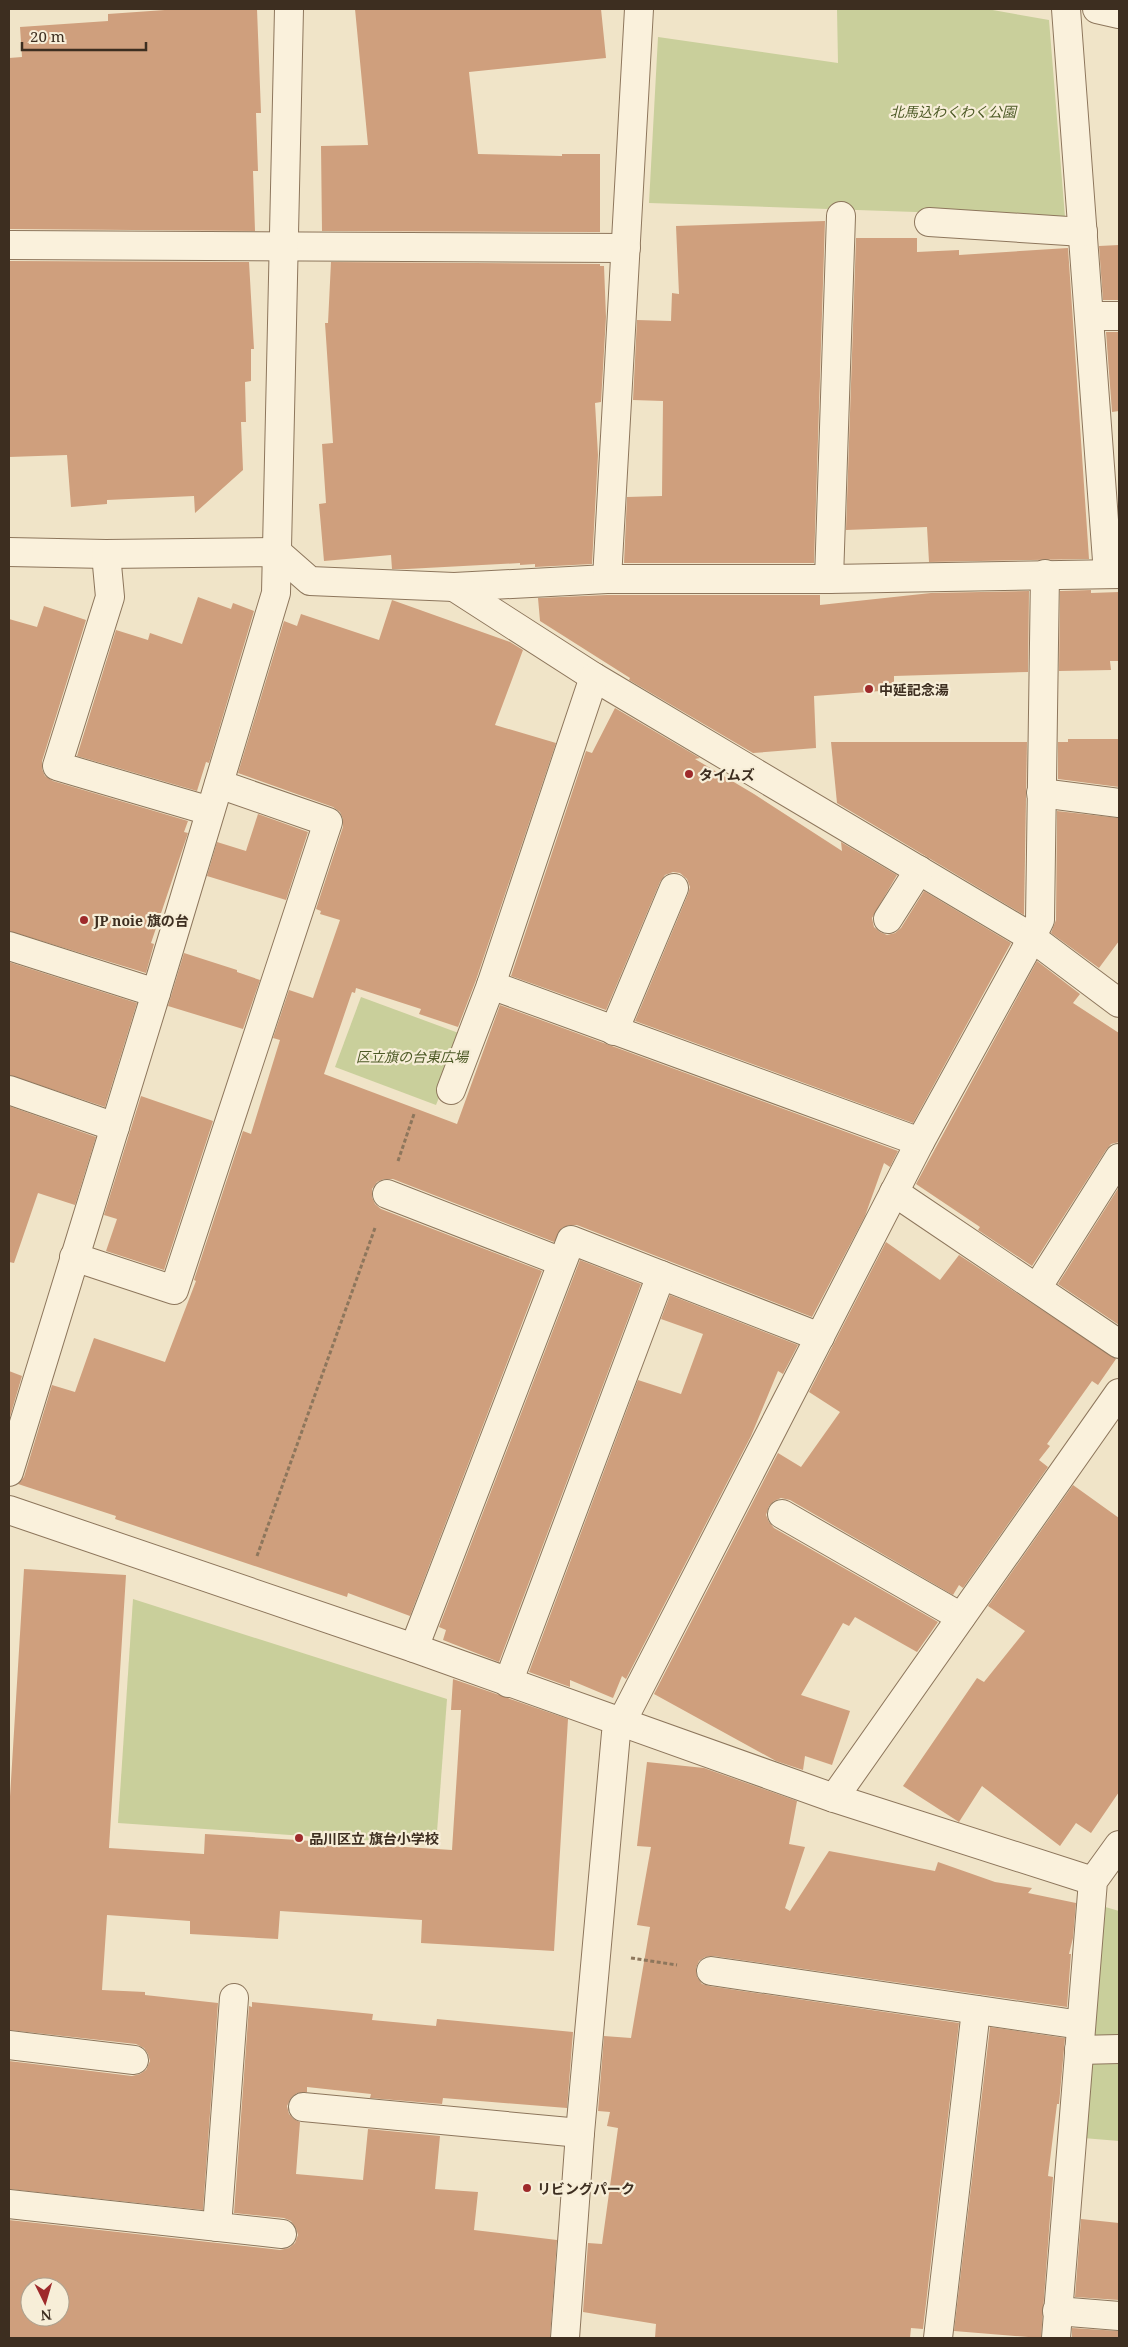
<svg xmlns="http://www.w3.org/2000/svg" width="1128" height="2347" font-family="'Noto Serif','Noto Sans JP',serif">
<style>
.green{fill:#c9cf9b}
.building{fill:#cf9f7d;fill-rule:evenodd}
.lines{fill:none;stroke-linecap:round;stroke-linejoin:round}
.minor-casing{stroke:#8d765c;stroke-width:30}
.path{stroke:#8d765c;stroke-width:3;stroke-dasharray:4 2.5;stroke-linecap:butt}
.minor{stroke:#faf1dc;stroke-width:28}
.poi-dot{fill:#9e2a2b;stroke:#f7eed8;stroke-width:2}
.labels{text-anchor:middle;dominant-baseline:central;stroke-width:4.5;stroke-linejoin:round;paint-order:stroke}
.park-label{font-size:14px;font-style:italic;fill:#4d5a26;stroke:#f7eed8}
.poi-label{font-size:14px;font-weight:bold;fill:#3d2e20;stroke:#f7eed8;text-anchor:start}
</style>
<rect width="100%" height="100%" fill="#f0e4c8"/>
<!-- green -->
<g class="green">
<polygon points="837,9 987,9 1049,20 1065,217 649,203 658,37 838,63"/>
<polygon points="361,997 464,1035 436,1105 335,1067"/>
<polygon points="133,1599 447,1699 436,1845 118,1823"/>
<polygon points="1102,1906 1119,1911 1119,2141 1083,2138"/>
</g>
<!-- building -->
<g class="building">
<polygon points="179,9 257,9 261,113 256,113 258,171 253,171 255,231 9,229 9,58 22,57 20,27 108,21 108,14"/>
<polygon points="355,9 601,9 606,58 469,72 478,154 562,156 562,154 600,154 600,232 322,231 321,146 368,145"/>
<polygon points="825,221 814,563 624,563 627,497 662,496 663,401 633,400 637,320 671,321 672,293 679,294 676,226"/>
<polygon points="856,238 917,238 917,252 959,250 959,255 1068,248 1089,559 929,562 927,527 846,530"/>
<polygon points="1119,245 1119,300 1103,300 1099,246"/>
<polygon points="9,261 249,262 254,349 251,349 251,381 245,382 246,422 241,422 243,470 195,513 194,496 107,500 107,504 71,507 67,455 9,457"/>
<polygon points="331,262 600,264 600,266 604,266 606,317 601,402 595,403 598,455 592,564 535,567 535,564 520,565 520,563 407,569 392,569 391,555 324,561 319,504 326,503 322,444 333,443 325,323 328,323"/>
<polygon points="1106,332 1119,332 1119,411 1112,412"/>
<polygon points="1091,590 1091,593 1119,592 1119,661 1110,661 1111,670 1059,671 1060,591"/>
<polygon points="1029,591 1028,672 894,676 894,690 814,696 816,748 753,753 629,680 630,678 540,621 538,598 607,595 820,595 820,605 931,593"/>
<polygon points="198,597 231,609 233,603 254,611 209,763 206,762 197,791 77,756 116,630 148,640 150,633 182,644"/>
<polygon points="392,600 510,642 523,650 495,725 556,743 476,980 458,1027 419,1014 421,1009 356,988 355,993 352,992 324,1074 457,1124 500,1005 898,1151 890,1167 884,1163 865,1216 812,1317 577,1225 569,1225 562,1228 554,1242 393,1179 384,1179 377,1182 372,1189 372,1197 375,1204 381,1209 542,1271 410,1616 348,1593 347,1597 115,1519 116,1516 18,1484 24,1477 52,1385 75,1392 94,1338 165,1362 196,1281 194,1280 243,1131 251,1134 280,1040 273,1038 289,990 313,998 340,920 320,914 321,911 316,909 343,827 343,819 340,812 333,807 238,773 284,621 297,626 301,614 379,640"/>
<polygon points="44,606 86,620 42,761 42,769 45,776 53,781 188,821 184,832 188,833 151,943 154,944 146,973 9,931 9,619 37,627"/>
<polygon points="615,708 700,758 695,759 754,794 842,851 841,842 897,875 872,918 874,927 880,932 887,935 895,933 901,928 924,891 1011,943 913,1123 635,1021 688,894 690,887 687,879 680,873 673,872 665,875 660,882 606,1010 511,976 586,751 592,753"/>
<polygon points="1068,739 1119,739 1119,787 1058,779 1058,742 1068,742"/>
<polygon points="831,742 1027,742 1024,915 837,803"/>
<polygon points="1057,811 1119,818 1119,941 1099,968 1051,933 1056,920"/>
<polygon points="258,814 308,832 286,900 207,876 217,842 246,851"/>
<polygon points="184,953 237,970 237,972 260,980 243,1029 168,1006"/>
<polygon points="1037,961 1080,994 1073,1003 1119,1033 1119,1142 1111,1144 1106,1150 1032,1266 978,1230 980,1227 916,1184"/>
<polygon points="9,962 137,1003 105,1107 9,1075"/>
<polygon points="141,1096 213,1121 164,1270 106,1251 117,1219 104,1215"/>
<polygon points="9,1106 96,1137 75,1205 38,1193 14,1263 9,1262"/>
<polygon points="1119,1187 1119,1325 1058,1284"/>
<polygon points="886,1242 940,1280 959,1255 1116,1359 1098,1385 1092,1381 1047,1444 1050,1446 1039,1460 1048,1467 963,1588 959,1585 953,1595 790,1500 781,1498 774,1501 769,1506 766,1515 769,1522 774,1528 938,1622 917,1652 855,1617 849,1626 843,1623 801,1695 850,1711 832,1765 805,1756 803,1770 776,1761 654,1694 778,1453 801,1467 840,1412 809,1392"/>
<polygon points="580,1260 641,1284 499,1662 443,1640 446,1630 439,1627"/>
<polygon points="670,1295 798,1345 783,1374 778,1371 751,1436 626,1679 622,1676 613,1698 570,1680 570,1687 529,1672 638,1380 681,1394 703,1334 661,1319"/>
<polygon points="9,1371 22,1376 9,1420"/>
<polygon points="1073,1485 1119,1518 1119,1792 1091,1833 1076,1823 1060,1846 982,1786 959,1822 903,1786 977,1678 984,1682 1025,1631 988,1606"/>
<polygon points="24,1569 126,1575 109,1848 204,1854 205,1834 452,1850 461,1710 451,1710 453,1679 568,1719 554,1951 421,1943 422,1920 280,1911 278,1939 190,1934 190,1921 107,1915 102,1990 145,1992 145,1995 218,2003 203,2210 9,2189 9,2061 132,2076 140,2074 146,2070 150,2061 148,2054 144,2048 136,2044 9,2030 9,1813"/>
<polygon points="647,1762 704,1768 797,1801 789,1844 805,1847 785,1908 790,1911 829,1851 935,1871 938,1862 995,1882 1032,1888 1028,1893 1076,1903 1073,1938 1069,1954 1071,1954 1067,2007 713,1956 705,1957 699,1961 696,1968 697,1977 702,1984 709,1986 959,2023 923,2329 911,2328 910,2338 655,2338 656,2324 583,2312 588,2243 602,2244 618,2128 607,2126 610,2112 598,2111 604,2036 631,2038 650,1927 637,1925 651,1847 637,1846"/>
<path d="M252,2002L373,2014L372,2020L436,2026L437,2019L573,2032L567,2108L443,2098L442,2104L370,2098L371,2094L307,2087V2092L297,2093L291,2098L287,2106L289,2114L294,2119L300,2122L296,2174L363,2180L368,2129L440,2136L435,2189L478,2192L474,2230L557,2240L550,2338H9V2220L280,2250L289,2248L295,2243L298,2235L296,2228L291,2221L284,2218L234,2213L249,2006L252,2007ZM30,2287H60V2317H30Z"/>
<polygon points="990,2027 1065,2038 1059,2104 1057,2104 1048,2176 1053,2177 1041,2338 954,2331"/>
<polygon points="1081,2219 1119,2223 1119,2300 1075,2297"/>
<polygon points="1072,2328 1119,2331 1119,2338 1072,2338"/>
</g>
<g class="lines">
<defs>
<g id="minor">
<polyline points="1066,9 1108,574"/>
<polyline points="1097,9 1119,14"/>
<polyline points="929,222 1083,232"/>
<polyline points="9,245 626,248"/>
<polyline points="1090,316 1119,316"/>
<polyline points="9,552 106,554 277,552 310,581 454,587 607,579 829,579 1119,574"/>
<polyline points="106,554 110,597 57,766 210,811"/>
<polyline points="607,579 639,9"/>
<polyline points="829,579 841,216"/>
<polyline points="454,587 594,677 1031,937 1119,1003"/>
<polyline points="1041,793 1119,803"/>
<polyline points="888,919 919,870"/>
<polyline points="9,946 156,993"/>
<polyline points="491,985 920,1142"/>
<polyline points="614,1031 674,888"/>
<polyline points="9,1090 115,1127"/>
<polyline points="451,1090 491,985 594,677"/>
<polyline points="894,1192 1119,1344"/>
<polyline points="387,1194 562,1262"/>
<polyline points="74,1257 174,1290 328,822 219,784"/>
<polyline points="1037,1288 1119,1158"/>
<polyline points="9,1472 156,993 276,593 289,9"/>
<polyline points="9,1510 414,1648 834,1798 1093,1881"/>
<polyline points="782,1514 961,1617"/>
<polyline points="414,1648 571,1240 820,1337"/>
<polyline points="508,1683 661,1275"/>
<polyline points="834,1798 1119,1393"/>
<polyline points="711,1971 1081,2025"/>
<polyline points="9,2045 134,2060"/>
<polyline points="1079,2050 1119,2049"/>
<polyline points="303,2107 580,2133"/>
<polyline points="9,2204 282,2234"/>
<polyline points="217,2227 234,1998"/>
<polyline points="1057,2311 1119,2316"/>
<polyline points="565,2338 580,2133 616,1733 920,1142 1024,953 1040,920 1045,574"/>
<polyline points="938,2338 976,2010"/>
<polyline points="1056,2338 1093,1881 1119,1845"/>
</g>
</defs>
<!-- minor casing -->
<use href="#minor" class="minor-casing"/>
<!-- path -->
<g class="path">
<polyline points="398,1161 414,1114"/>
<polyline points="257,1556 375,1228"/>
<polyline points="631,1958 677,1965"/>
</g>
<!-- minor -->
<use href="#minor" class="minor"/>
</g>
<!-- markers -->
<g class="poi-dot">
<circle cx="869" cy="689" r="5"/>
<circle cx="689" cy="774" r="5"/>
<circle cx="84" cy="920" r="5"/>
<circle cx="299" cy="1838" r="5"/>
<circle cx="527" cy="2188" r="5"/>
</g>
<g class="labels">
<!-- park labels -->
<g class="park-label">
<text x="953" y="111">北馬込わくわく公園</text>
<text x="412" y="1056">区立旗の台東広場</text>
</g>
<!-- poi labels -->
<g class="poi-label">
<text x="879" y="689">中延記念湯</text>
<text x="699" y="774">タイムズ</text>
<text x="94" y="920">JP noie 旗の台</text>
<text x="309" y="1838">品川区立 旗台小学校</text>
<text x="537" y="2188">リビングパーク</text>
</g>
</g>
<!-- border -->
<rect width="1128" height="2347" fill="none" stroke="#3d2e20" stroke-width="20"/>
<!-- north arrow -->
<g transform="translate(45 2302) rotate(175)"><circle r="24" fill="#f7eed8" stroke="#ada18e"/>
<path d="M0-4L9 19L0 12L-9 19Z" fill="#9e2a2b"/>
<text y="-8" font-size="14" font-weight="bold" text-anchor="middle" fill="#3d2e20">N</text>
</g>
<!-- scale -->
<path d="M22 42v8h124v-8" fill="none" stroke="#3d2e20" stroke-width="2.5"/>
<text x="30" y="42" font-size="15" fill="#3d2e20" stroke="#f7eed8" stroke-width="4" paint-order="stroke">20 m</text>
</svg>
